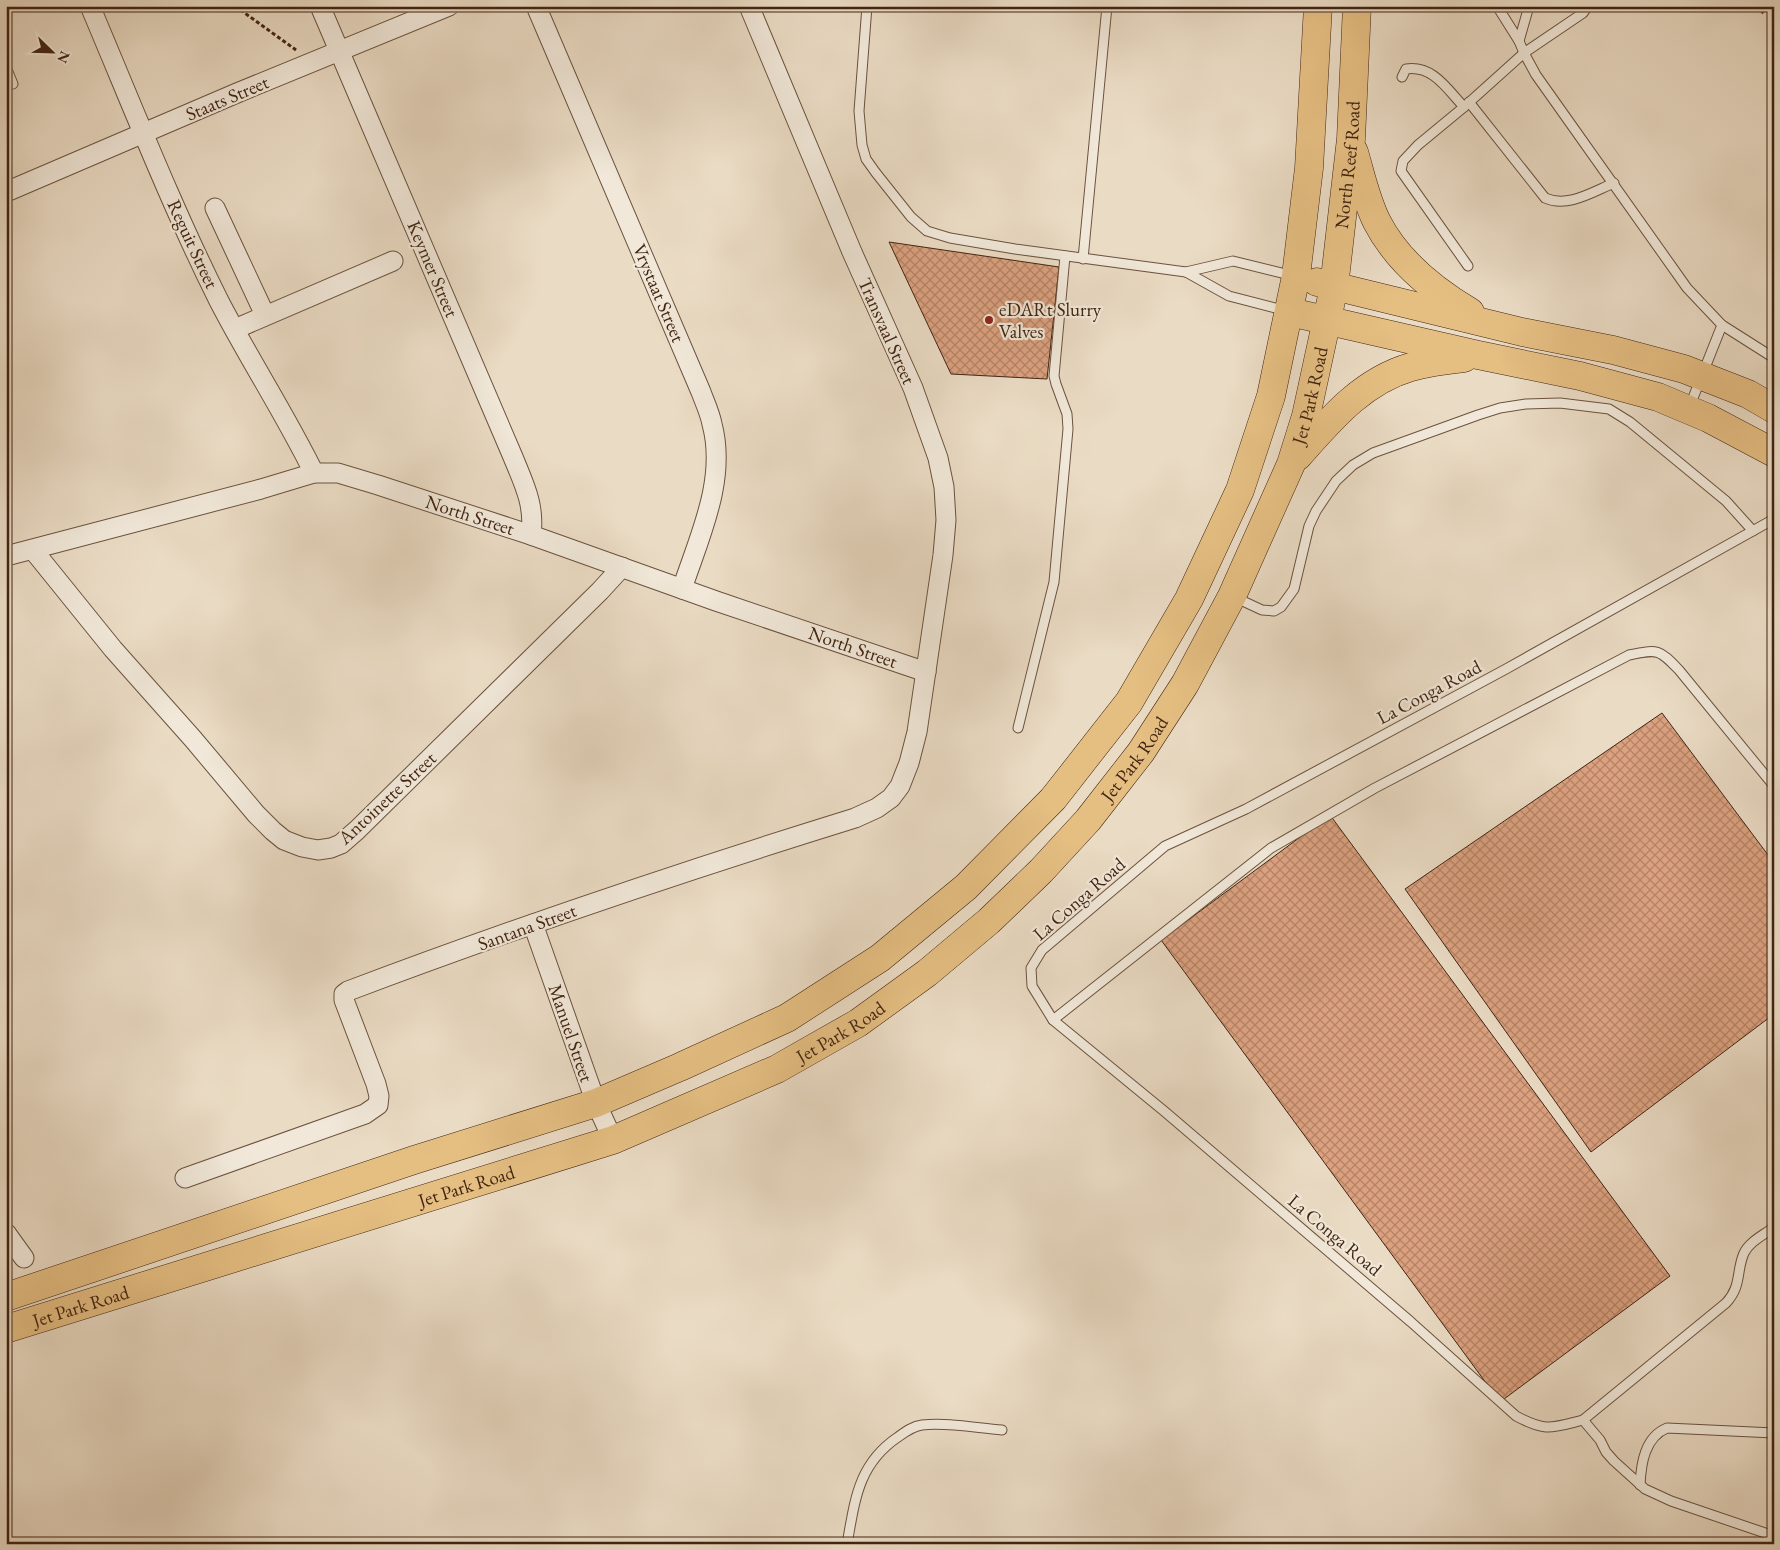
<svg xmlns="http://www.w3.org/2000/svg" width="1780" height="1550" font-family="'EB Garamond',serif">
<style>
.building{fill:url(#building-cross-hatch);stroke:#412412}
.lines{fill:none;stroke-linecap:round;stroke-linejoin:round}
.lane-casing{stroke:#6b523e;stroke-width:11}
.street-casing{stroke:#6b523e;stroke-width:21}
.primary-casing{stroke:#412412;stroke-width:29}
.path{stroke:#412412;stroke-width:3;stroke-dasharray:4 2.5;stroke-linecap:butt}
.lane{stroke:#f1e8d9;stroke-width:9}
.street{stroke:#f1e8d9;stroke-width:19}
.primary{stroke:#e5be82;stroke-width:28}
.rail{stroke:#412412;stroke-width:4;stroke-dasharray:9 9;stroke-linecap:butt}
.poi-dot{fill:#8f2418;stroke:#f1e8d9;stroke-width:2}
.labels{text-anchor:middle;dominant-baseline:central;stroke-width:4.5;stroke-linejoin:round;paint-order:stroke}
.street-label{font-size:19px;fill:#412412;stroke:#f1e8d9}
.poi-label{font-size:19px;fill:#412412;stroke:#f1e8d9;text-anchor:start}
</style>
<defs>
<pattern id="building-cross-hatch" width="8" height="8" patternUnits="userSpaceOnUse" patternTransform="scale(1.25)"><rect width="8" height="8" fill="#dca17f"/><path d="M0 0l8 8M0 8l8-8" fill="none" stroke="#b48367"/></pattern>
</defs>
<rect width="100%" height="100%" fill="#eadbc4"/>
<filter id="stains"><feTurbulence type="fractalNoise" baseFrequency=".004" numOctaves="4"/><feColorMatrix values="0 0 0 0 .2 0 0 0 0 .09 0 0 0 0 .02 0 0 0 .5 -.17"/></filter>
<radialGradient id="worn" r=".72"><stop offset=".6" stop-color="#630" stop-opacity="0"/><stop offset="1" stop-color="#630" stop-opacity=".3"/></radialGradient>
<!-- building -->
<g class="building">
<polygon points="889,242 1059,267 1047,379 951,374"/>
<polygon points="1662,713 1774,863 1774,1014 1591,1152 1405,889"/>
<polygon points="1330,815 1670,1276 1500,1402 1161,940"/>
</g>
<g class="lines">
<defs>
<g id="lane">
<polyline points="867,6 859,111 862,145 866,159 876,173 911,217 927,231 950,238 1015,249 1186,272 1233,261 1294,276"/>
<polyline points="1497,6 1519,41"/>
<polyline points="1529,6 1519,41 1524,53 1583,13 1588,6"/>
<polyline points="6,67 13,84"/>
<path d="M1402,77L1406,69C1433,65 1447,89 1464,107"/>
<path d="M1469,102L1545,198C1568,208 1592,192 1614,183"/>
<polyline points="1083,259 1107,6"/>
<polyline points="1468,266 1401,171 1403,161 1418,145 1464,107 1524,53 1536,75 1687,288 1722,325 1774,358"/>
<polyline points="1186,272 1229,296 1287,311"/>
<polyline points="1689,408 1722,325"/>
<polyline points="1234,597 1262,610 1274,611 1281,607 1294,589 1309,526 1316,511 1336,481 1353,465 1373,453 1478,415 1500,408 1526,404 1560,403 1609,409 1630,422 1726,501 1753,531"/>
<polyline points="1018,728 1054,582 1068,429 1067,414 1056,384 1054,376 1065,256"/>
<path d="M1053,1020L1271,848L1375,788L1629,655C1658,649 1659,649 1679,670L1774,786"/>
<path d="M1774,1227C1764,1235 1750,1241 1744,1253C1736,1271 1742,1286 1726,1303L1583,1420L1600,1440L1606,1452L1614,1461L1645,1489L1671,1501L1774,1536"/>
<path d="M1583,1420C1551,1428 1546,1432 1516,1416L1411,1322L1164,1111L1053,1020L1032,986L1031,968L1042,950L1165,846L1246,809L1506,669L1774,519"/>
<path d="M1640,1485C1641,1463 1645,1437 1667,1428L1774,1433"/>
<path d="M847,1544C855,1500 858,1464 898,1437C905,1432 913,1426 922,1425C946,1422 977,1428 1002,1430"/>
</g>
<g id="street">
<path d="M90,6C132,105 171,205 219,301C249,359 285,414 314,473"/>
<path d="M320,6L513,457C524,484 535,505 531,535"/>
<path d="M536,6L701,392C705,403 710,413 712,424C727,480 699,537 682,589"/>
<polyline points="6,192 237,93 449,6"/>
<polyline points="215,208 265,315"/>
<polyline points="235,329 393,261"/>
<polyline points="33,550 113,649 193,739 256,814 273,831 284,840 302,847 318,850 331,848 341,844 357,830 600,591 622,567"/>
<polyline points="6,556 261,489 314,473 338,473 378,485 531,535 716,601 926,672"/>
<polyline points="533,924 596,1103 613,1140"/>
<path d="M185,1178L365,1114L378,1105L379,1096L376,1084L344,1000V994L348,991C515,928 684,871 855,818L877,808L891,798L900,786L909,763L917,732L943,555L946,520L944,487L938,458L913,388L852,252L749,6"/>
<polyline points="6,1233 24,1258"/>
</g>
<g id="primary">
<path d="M1354,152C1361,176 1366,200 1377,222C1397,261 1433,290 1470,312"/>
<polyline points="1317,282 1522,332 1613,350 1684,369 1748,394 1774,409"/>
<polyline points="1290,312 1478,355 1580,376 1658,397 1708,418 1774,453"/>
<path d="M1298,456C1330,420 1362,381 1411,367C1428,362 1446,360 1464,358"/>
<polyline points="6,1297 414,1160 596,1103 680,1067 787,1018 880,958 966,887 1053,799 1129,702 1189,599 1240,490 1271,396 1296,276 1309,168 1318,6"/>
<path id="s1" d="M6,1329L613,1140L777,1069L858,1023L927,973L989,921L1041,871L1088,820L1141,752L1185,684L1232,596L1291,464L1306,416L1334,287L1351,139L1357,6"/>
</g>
</defs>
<!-- lane casing -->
<use href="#lane" class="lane-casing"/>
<!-- street casing -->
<use href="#street" class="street-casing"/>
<!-- primary casing -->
<use href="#primary" class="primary-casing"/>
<!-- path -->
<polyline class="path" points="235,6 296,50"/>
<!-- lane -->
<use href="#lane" class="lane"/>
<!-- street -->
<use href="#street" class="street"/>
<!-- primary -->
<use href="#primary" class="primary"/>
<!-- rail -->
<g class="rail">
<polyline points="1758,6 1774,25"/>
<polyline points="1771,6 1774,9"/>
</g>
</g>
<!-- markers -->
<circle class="poi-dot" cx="989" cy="320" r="5"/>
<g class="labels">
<!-- street labels -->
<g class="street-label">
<text transform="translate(227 98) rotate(-23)">Staats Street</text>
<text stroke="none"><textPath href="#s1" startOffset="1932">North Reef Road</textPath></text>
<text transform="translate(193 244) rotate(65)">Reguit Street</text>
<text transform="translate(433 269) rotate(67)">Keymer Street</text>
<text transform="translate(659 293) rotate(67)">Vrystaat Street</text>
<text transform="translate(887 331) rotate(66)">Transvaal Street</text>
<text stroke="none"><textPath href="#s1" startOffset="1698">Jet Park Road</textPath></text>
<text transform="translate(470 515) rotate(18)">North Street</text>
<text transform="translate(853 647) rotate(19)">North Street</text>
<text transform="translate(1429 692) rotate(-28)">La Conga Road</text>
<text stroke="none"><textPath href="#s1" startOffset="1292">Jet Park Road</textPath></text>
<text transform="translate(387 798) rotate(-43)">Antoinette Street</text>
<text transform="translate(1079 899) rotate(-41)">La Conga Road</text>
<text transform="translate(527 927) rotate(-20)">Santana Street</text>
<text stroke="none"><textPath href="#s1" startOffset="888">Jet Park Road</textPath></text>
<text transform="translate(571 1033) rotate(71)">Manuel Street</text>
<text stroke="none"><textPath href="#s1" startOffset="482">Jet Park Road</textPath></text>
<text transform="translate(1335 1235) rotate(40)">La Conga Road</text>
<text stroke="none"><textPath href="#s1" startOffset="78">Jet Park Road</textPath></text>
</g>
<!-- poi labels -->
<g class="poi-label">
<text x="999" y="309">eDARt Slurry<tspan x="999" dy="22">Valves</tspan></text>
</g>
</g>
<!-- margin -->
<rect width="1780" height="1550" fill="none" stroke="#eadbc4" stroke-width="25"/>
<rect x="8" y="8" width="1765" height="1535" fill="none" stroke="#412412" stroke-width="2.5"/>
<rect x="12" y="12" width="1755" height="1525" fill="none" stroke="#412412"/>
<!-- north arrow -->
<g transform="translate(52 52) rotate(113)" stroke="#f1e8d9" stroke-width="4" paint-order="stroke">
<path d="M0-4L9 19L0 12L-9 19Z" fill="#412412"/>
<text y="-8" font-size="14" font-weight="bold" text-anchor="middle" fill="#412412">N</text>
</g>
<rect width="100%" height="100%" filter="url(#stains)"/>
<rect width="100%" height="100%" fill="url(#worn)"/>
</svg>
